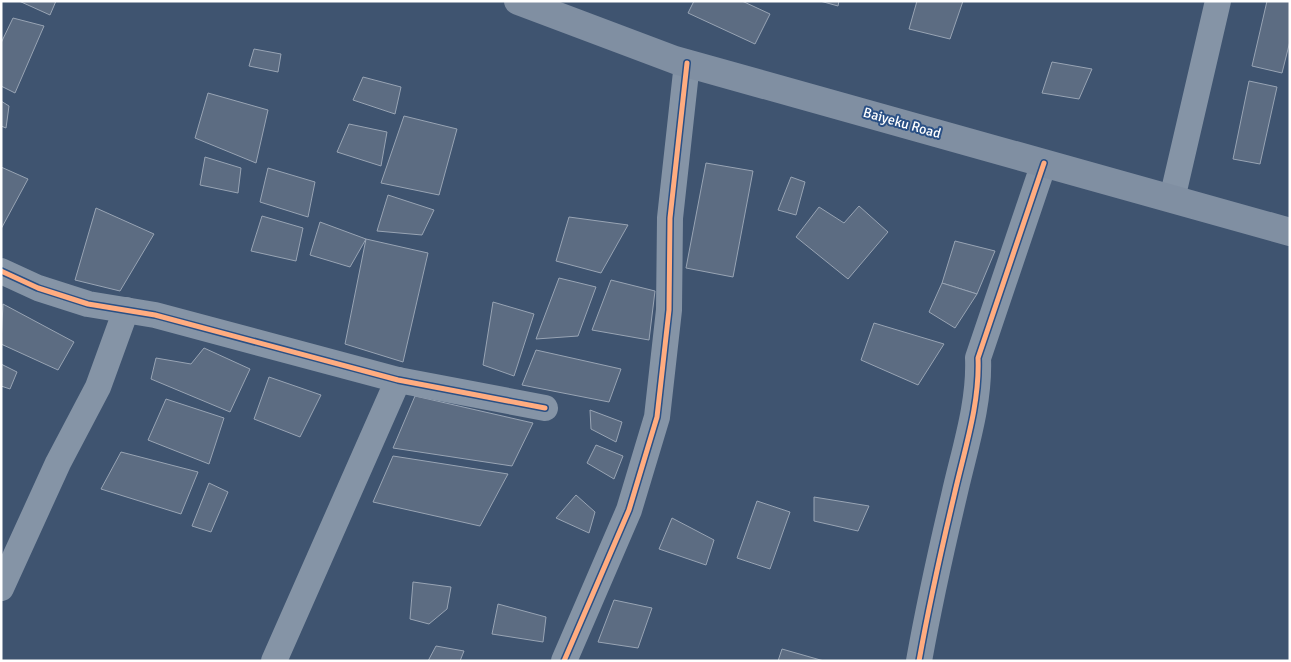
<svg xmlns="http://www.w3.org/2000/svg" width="1291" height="662" font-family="Signika,sans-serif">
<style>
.building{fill:#5c6c82;stroke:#98a4b4}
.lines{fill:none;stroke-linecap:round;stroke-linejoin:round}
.minor{stroke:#8594a6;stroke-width:26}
.secondary{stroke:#808fa2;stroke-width:28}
.cycleway-casing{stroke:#2a5085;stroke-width:8}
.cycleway{stroke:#ffac80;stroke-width:5}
.labels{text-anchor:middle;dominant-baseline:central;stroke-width:4;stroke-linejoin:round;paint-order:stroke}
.street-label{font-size:14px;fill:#fff;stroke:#2a5085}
</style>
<rect width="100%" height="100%" fill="#3f5470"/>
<!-- building -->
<g class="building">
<polygon points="19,1 56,1 50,15"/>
<polygon points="694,1 742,1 770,14 755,44 688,13"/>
<polygon points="820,1 839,1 838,6"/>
<polygon points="917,1 963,1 950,39 909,29"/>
<polygon points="1267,1 1290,1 1290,41 1282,73 1252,66"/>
<polygon points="13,18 44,26 15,93 1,86 1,43"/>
<polygon points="254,49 281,54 278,72 249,66"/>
<polygon points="1052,62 1092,69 1079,99 1042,93"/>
<polygon points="363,77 401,87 395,114 353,100"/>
<polygon points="1249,81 1277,87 1260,164 1233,159"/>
<polygon points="208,93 268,110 256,163 195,138"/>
<polygon points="1,101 9,106 6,128 1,126"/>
<polygon points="404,116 457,129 439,195 381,183"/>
<polygon points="349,124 387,132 381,166 337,152"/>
<polygon points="205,157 241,168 238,193 200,185"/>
<polygon points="706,163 753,171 733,277 686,268"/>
<polygon points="1,167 28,179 1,229"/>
<polygon points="268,168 315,182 308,217 260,202"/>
<polygon points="791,177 805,182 796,215 778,210"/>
<polygon points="388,195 434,210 422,235 377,231"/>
<polygon points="859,206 888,232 848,279 796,237 819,207 844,223"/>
<polygon points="96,208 154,234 120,291 75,280"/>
<polygon points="262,216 303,228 296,261 251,251"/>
<polygon points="569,217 628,225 601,273 556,261"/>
<polygon points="320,222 366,239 350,267 310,255"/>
<polygon points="366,239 428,253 403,362 345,344"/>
<polygon points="955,241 995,251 977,294 942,283"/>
<polygon points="559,278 596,287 578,336 536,339"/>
<polygon points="611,280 655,291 649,340 592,330"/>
<polygon points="942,283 977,294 955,328 929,312"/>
<polygon points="493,302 534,314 514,376 483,365"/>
<polygon points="3,304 74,342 58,370 1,344"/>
<polygon points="874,323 944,344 918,385 861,360"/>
<polygon points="204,348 250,369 230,412 151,379 156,358 191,364"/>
<polygon points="536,350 621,369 609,402 522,385"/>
<polygon points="1,364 17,372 10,389 1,386"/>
<polygon points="269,377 321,395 300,437 254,419"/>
<polygon points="415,396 533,423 512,466 393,448"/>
<polygon points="166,399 224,418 209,464 148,440"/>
<polygon points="590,410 622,422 616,442 591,429"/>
<polygon points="596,445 623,456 614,479 587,463"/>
<polygon points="121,452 198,472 181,514 101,489"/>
<polygon points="393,456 508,474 480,526 373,502"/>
<polygon points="209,483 228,492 211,532 192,526"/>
<polygon points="576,495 595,512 589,533 556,518"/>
<polygon points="814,497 869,506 858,531 814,521"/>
<polygon points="757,501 790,512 770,569 737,558"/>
<polygon points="672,518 714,540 706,565 659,549"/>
<polygon points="413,582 451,587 447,609 429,624 410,619"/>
<polygon points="614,600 652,608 638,648 598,642"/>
<polygon points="498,604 546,617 543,642 492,634"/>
<polygon points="436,646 464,651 460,661 428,661"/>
<polygon points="782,649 824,661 778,661"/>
</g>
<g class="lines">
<!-- minor -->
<g class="minor">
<polyline points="1172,199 1218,1"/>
<polyline points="1,271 38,288 88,304 155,315 398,380 545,408"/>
<polyline points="1,588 58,463 98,387 126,310"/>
<polyline points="274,661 398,380"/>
<polyline points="564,661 629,510 657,417 669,310 670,218 687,63"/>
<path d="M919,661C929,605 941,551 954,496C964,451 980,404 978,358L1044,163"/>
</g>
<!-- secondary -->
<polyline class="secondary" points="518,1 675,60 1290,232"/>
<defs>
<g id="cycleway">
<polyline points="1,271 38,288 88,304 155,315 398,380 545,408"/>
<polyline points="564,661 629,510 657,417 669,310 670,218 687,63"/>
<path d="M919,661C929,605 941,551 954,496C964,451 980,404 978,358L1044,163"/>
</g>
</defs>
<!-- cycleway casing -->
<use href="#cycleway" class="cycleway-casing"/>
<!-- cycleway -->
<use href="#cycleway" class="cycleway"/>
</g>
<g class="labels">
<!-- street labels -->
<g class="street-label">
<text transform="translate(902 123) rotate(16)">Baiyeku Road</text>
</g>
</g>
<!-- border -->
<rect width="1291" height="662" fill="none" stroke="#ffffff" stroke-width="5"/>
</svg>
